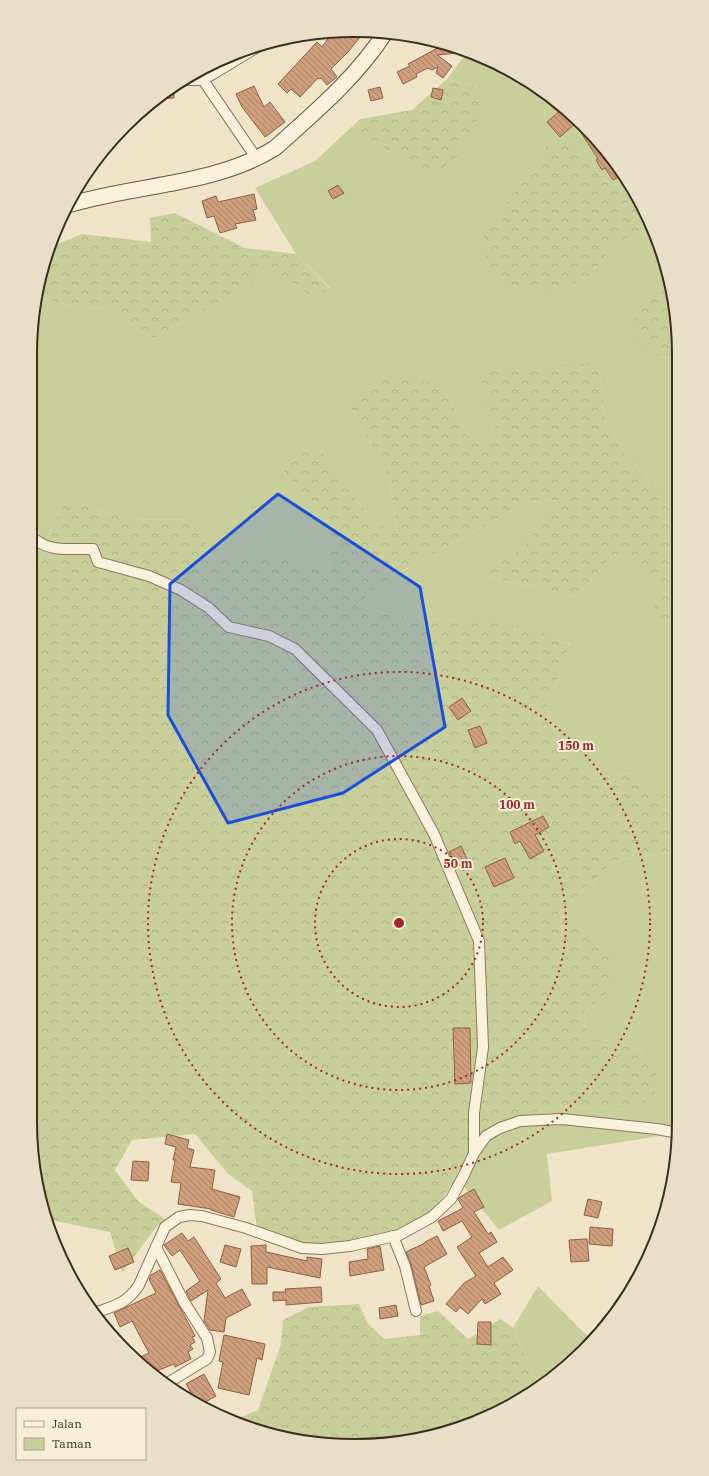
<svg xmlns="http://www.w3.org/2000/svg" width="709" height="1476" font-family="'IBM Plex Serif',serif">
<style>
.green{fill:#c9cf9b}
.forest{fill:url(#forest-crowns)}
.building{fill:url(#building-back-hatch);stroke:#8d5f41}
.lines{fill:none;stroke-linecap:round;stroke-linejoin:round}
.street-casing{stroke:#8d765c;stroke-width:12}
.secondary-casing{stroke:#6f573f;stroke-width:17}
.street{stroke:#faf1dc;stroke-width:10}
.secondary{stroke:#faf1dc;stroke-width:15}
.marked{fill:#1d4ed8;fill-opacity:0.2;stroke:#1d4ed8;stroke-width:3;stroke-linejoin:round}
.ring{fill:none;stroke:#9e2a2b;stroke-width:2;stroke-dasharray:2 4}
.rim{fill:none;stroke:#3d2e20;stroke-width:2}
.centre{fill:#9e2a2b;stroke:#f7eed8;stroke-width:2}
.ring-label{font-size:12px;text-anchor:middle;font-weight:bold;fill:#9e2a2b;stroke:#f7eed8;stroke-width:4;stroke-linejoin:round;paint-order:stroke}
</style>
<defs>
<pattern id="forest-crowns" width="20" height="18" patternUnits="userSpaceOnUse"><rect width="20" height="18" fill="#c9cf9b"/><path d="M2 6a3 3 0 1 1 6 0M12 15a3 3 0 1 1 6 0" fill="none" stroke="#aeb285"/></pattern>
<pattern id="building-back-hatch" width="6" height="6" patternUnits="userSpaceOnUse"><rect width="6" height="6" fill="#cf9f7d"/><path d="M-1 5l2 2M0 0l6 6M5-1l2 2" fill="none" stroke="#a98266"/></pattern>
</defs>
<rect width="100%" height="100%" fill="#f0e4c8"/>
<!-- green -->
<g class="green">
<polygon points="468,51 479,55 552,97 612,157 627,183 610,185 596,170 547,145 499,212 588,279 615,243 653,229 654,230 669,286 637,303 659,357 676,358 677,497 665,493 631,462 606,426 598,363 499,441 469,435 440,383 349,404 390,479 397,535 371,519 316,444 282,468 328,530 330,574 283,557 210,557 194,520 129,519 63,500 30,587 30,354 36,297 82,308 110,309 153,339 196,314 250,286 266,262 309,295 331,289 296,254 255,188 315,161 360,119 360,135 433,175 456,159 479,87 447,79"/>
<polygon points="561,500 522,549 478,574 576,597 615,553 662,585 663,628 677,632 678,786 655,798 633,773 592,779 560,754 547,709 570,643 462,620 396,616 357,606 378,585 527,502"/>
<polygon points="678,851 678,925 674,926 678,930 679,1122 678,1133 547,1154 552,1201 499,1230 457,1178 467,1141 504,1121 556,1106 631,1110 657,1066 630,1042 587,1039 584,1012 611,991 593,938 558,914 614,861"/>
<polygon points="538,1286 592,1341 584,1351 533,1388 533,1373 513,1328"/>
</g>
<!-- forest -->
<g class="forest">
<polygon points="447,79 479,87 482,112 456,159 433,175 360,135 360,119 412,110"/>
<polygon points="576,143 596,170 610,185 627,183 653,229 615,243 588,279 540,292 499,286 481,242 499,212 547,145"/>
<polygon points="175,213 245,248 296,254 331,290 309,295 266,263 251,286 196,314 153,339 110,309 82,308 36,297 36,291 50,247 82,234 151,242 150,218"/>
<polygon points="669,286 676,312 676,358 659,357 633,333 637,303"/>
<polygon points="598,363 606,426 631,462 665,493 677,497 677,632 663,629 653,603 662,585 615,553 576,597 478,574 522,549 560,500 527,502 378,585 357,606 396,616 462,620 528,627 570,644 547,709 560,754 592,779 633,773 655,798 678,786 678,851 614,861 558,914 593,938 609,959 611,991 584,1012 587,1039 630,1042 657,1066 654,1096 631,1110 556,1106 504,1121 467,1141 457,1178 430,1216 378,1240 315,1248 257,1230 252,1191 228,1174 195,1134 132,1140 115,1170 138,1201 165,1219 154,1230 122,1273 110,1232 55,1221 51,1232 47,1226 30,1121 30,587 63,500 129,519 195,520 210,557 283,557 330,574 327,530 282,468 316,444 371,519 397,534 390,479 349,404 383,378 440,383 469,435 499,441 479,370"/>
<polygon points="359,1304 368,1324 384,1339 420,1335 420,1316 438,1311 468,1339 501,1319 513,1328 533,1373 533,1388 498,1412 397,1443 291,1440 231,1421 258,1410 281,1344 283,1320 309,1307"/>
</g>
<!-- building -->
<g class="building">
<polygon points="353,30 361,36 348,52 331,69 337,77 327,85 321,78 320,79 318,78 300,97 291,89 287,93 278,84 317,42 322,47 333,32"/>
<polygon points="445,44 469,52 437,55 452,66 443,78 436,73 438,67 432,70 428,68 416,74 417,77 403,84 397,72 410,66 408,64"/>
<polygon points="174,85 174,98 157,99 167,91"/>
<polygon points="254,86 264,107 270,102 285,122 265,137 242,107 236,94"/>
<polygon points="380,87 383,98 371,101 368,90"/>
<polygon points="433,88 443,90 441,100 431,97"/>
<polygon points="561,110 565,115 568,113 577,122 560,137 547,122"/>
<polygon points="583,128 612,157 622,175 613,180 605,168 602,170 596,160 598,159 580,131"/>
<polygon points="338,185 344,193 333,199 328,191"/>
<polygon points="254,194 257,209 253,210 256,220 235,224 237,228 220,233 214,216 207,218 202,201 216,196 218,202"/>
<polygon points="462,698 471,711 458,720 449,707"/>
<polygon points="480,726 487,743 475,748 468,730"/>
<polygon points="543,816 549,827 535,835 544,851 530,859 520,841 515,844 510,832"/>
<polygon points="461,846 467,859 454,864 449,852"/>
<polygon points="505,858 514,878 494,887 485,867"/>
<polygon points="453,1028 470,1028 471,1083 455,1084"/>
<polygon points="167,1134 189,1140 187,1148 194,1150 190,1167 215,1170 212,1189 240,1197 234,1217 211,1210 211,1209 178,1204 181,1183 171,1182 175,1160 173,1160 176,1147 165,1144"/>
<polygon points="133,1161 149,1162 148,1181 131,1180"/>
<polygon points="474,1189 484,1207 474,1212 488,1234 491,1232 497,1242 479,1253 488,1267 503,1257 513,1270 494,1283 501,1294 485,1304 482,1299 468,1314 460,1307 456,1312 446,1304 464,1283 476,1276 457,1247 472,1237 462,1221 443,1231 438,1221 463,1208 458,1199 460,1197"/>
<polygon points="588,1199 602,1202 598,1218 584,1215"/>
<polygon points="590,1227 613,1229 612,1246 589,1244"/>
<polygon points="182,1233 188,1241 194,1237 221,1279 216,1283 225,1298 242,1289 251,1305 226,1318 224,1332 210,1330 204,1321 208,1290 191,1301 186,1291 200,1281 180,1250 172,1256 164,1245"/>
<polygon points="437,1236 447,1254 424,1267 431,1285 429,1286 434,1301 421,1305 411,1264 406,1252 425,1243 425,1242"/>
<polygon points="587,1239 589,1261 571,1262 569,1240"/>
<polygon points="225,1245 241,1249 236,1267 220,1262"/>
<polygon points="266,1245 266,1252 307,1261 307,1257 322,1259 320,1278 267,1267 267,1284 252,1284 251,1246"/>
<polygon points="380,1246 384,1270 350,1276 349,1262 368,1259 367,1249"/>
<polygon points="128,1248 134,1262 115,1270 109,1256"/>
<polygon points="160,1270 191,1328 195,1336 192,1337 195,1342 190,1345 193,1349 188,1352 191,1359 175,1367 174,1364 154,1372 138,1358 149,1353 132,1321 120,1327 114,1313 156,1293 149,1279 151,1275"/>
<polygon points="321,1287 322,1302 286,1305 286,1300 273,1301 273,1292 286,1292 285,1289"/>
<polygon points="396,1305 398,1316 380,1319 379,1308"/>
<polygon points="478,1322 491,1322 491,1345 477,1344"/>
<polygon points="224,1335 265,1344 262,1360 257,1358 249,1395 218,1388 223,1362 219,1361"/>
<polygon points="204,1374 216,1396 200,1405 191,1400 194,1398 186,1384"/>
</g>
<g class="lines">
<defs>
<g id="street">
<polyline points="202,70 203,80 259,46"/>
<polyline points="183,80 203,80 257,159"/>
<path d="M30,535C50,554 67,548 93,549L98,562L149,576L181,590L209,608L229,627L269,636L295,649L377,730L434,834L479,941L483,1047L474,1113V1153"/>
<polyline points="393,1236 405,1266 416,1311"/>
<polyline points="156,1247 184,1302 207,1338 210,1352 207,1359 166,1384"/>
<path d="M94,1313C114,1306 127,1304 139,1285L165,1227L179,1217L190,1215L202,1216L246,1228L302,1248L322,1249L350,1246L399,1235L432,1217L451,1199L464,1175L474,1153L486,1136L500,1128L520,1121L562,1119L657,1129L678,1133"/>
</g>
<path id="secondary" d="M68,205C135,184 214,186 275,148C315,112 355,79 385,33"/>
</defs>
<!-- street casing -->
<use href="#street" class="street-casing"/>
<!-- secondary casing -->
<use href="#secondary" class="secondary-casing"/>
<!-- street -->
<use href="#street" class="street"/>
<!-- secondary -->
<use href="#secondary" class="secondary"/>
</g>
<!-- marked area -->
<path class="marked" d="M278,494L420,587L445,727L343,793L228,823L168,715L170,584Z"/>
<!-- distance rings -->
<g class="ring">
<circle cx="399" cy="923" r="84"/>
<circle cx="399" cy="923" r="167"/>
<circle cx="399" cy="923" r="251"/>
</g>
<!-- crop -->
<path d="M0 0H709V1476H0ZM354 37H355A317 317 0 0 1 672 354V1122A317 317 0 0 1 355 1439H354A317 317 0 0 1 37 1122V354A317 317 0 0 1 354 37Z" fill="#e8dfc9" fill-rule="evenodd"/>
<path class="rim" d="M354 37H355A317 317 0 0 1 672 354V1122A317 317 0 0 1 355 1439H354A317 317 0 0 1 37 1122V354A317 317 0 0 1 354 37Z"/>
<circle cx="399" cy="923" r="6" class="centre"/>
<g class="ring-label">
<text x="576" y="750">150 m</text>
<text x="517" y="809">100 m</text>
<text x="458" y="868">50 m</text>
</g>
<!-- legend -->
<rect x="16" y="1408" width="130" height="52" fill="#f7eed8" stroke="#ada18e"/>
<rect x="24" y="1421" width="20" height="6" fill="#faf1dc" stroke="#ada18e"/>
<text x="52" y="1428" font-size="12" fill="#3d2e20">Jalan</text>
<rect x="24" y="1438" width="20" height="12" fill="#c9cf9b" stroke="#ada18e"/>
<text x="52" y="1448" font-size="12" fill="#3d2e20">Taman</text>
</svg>
